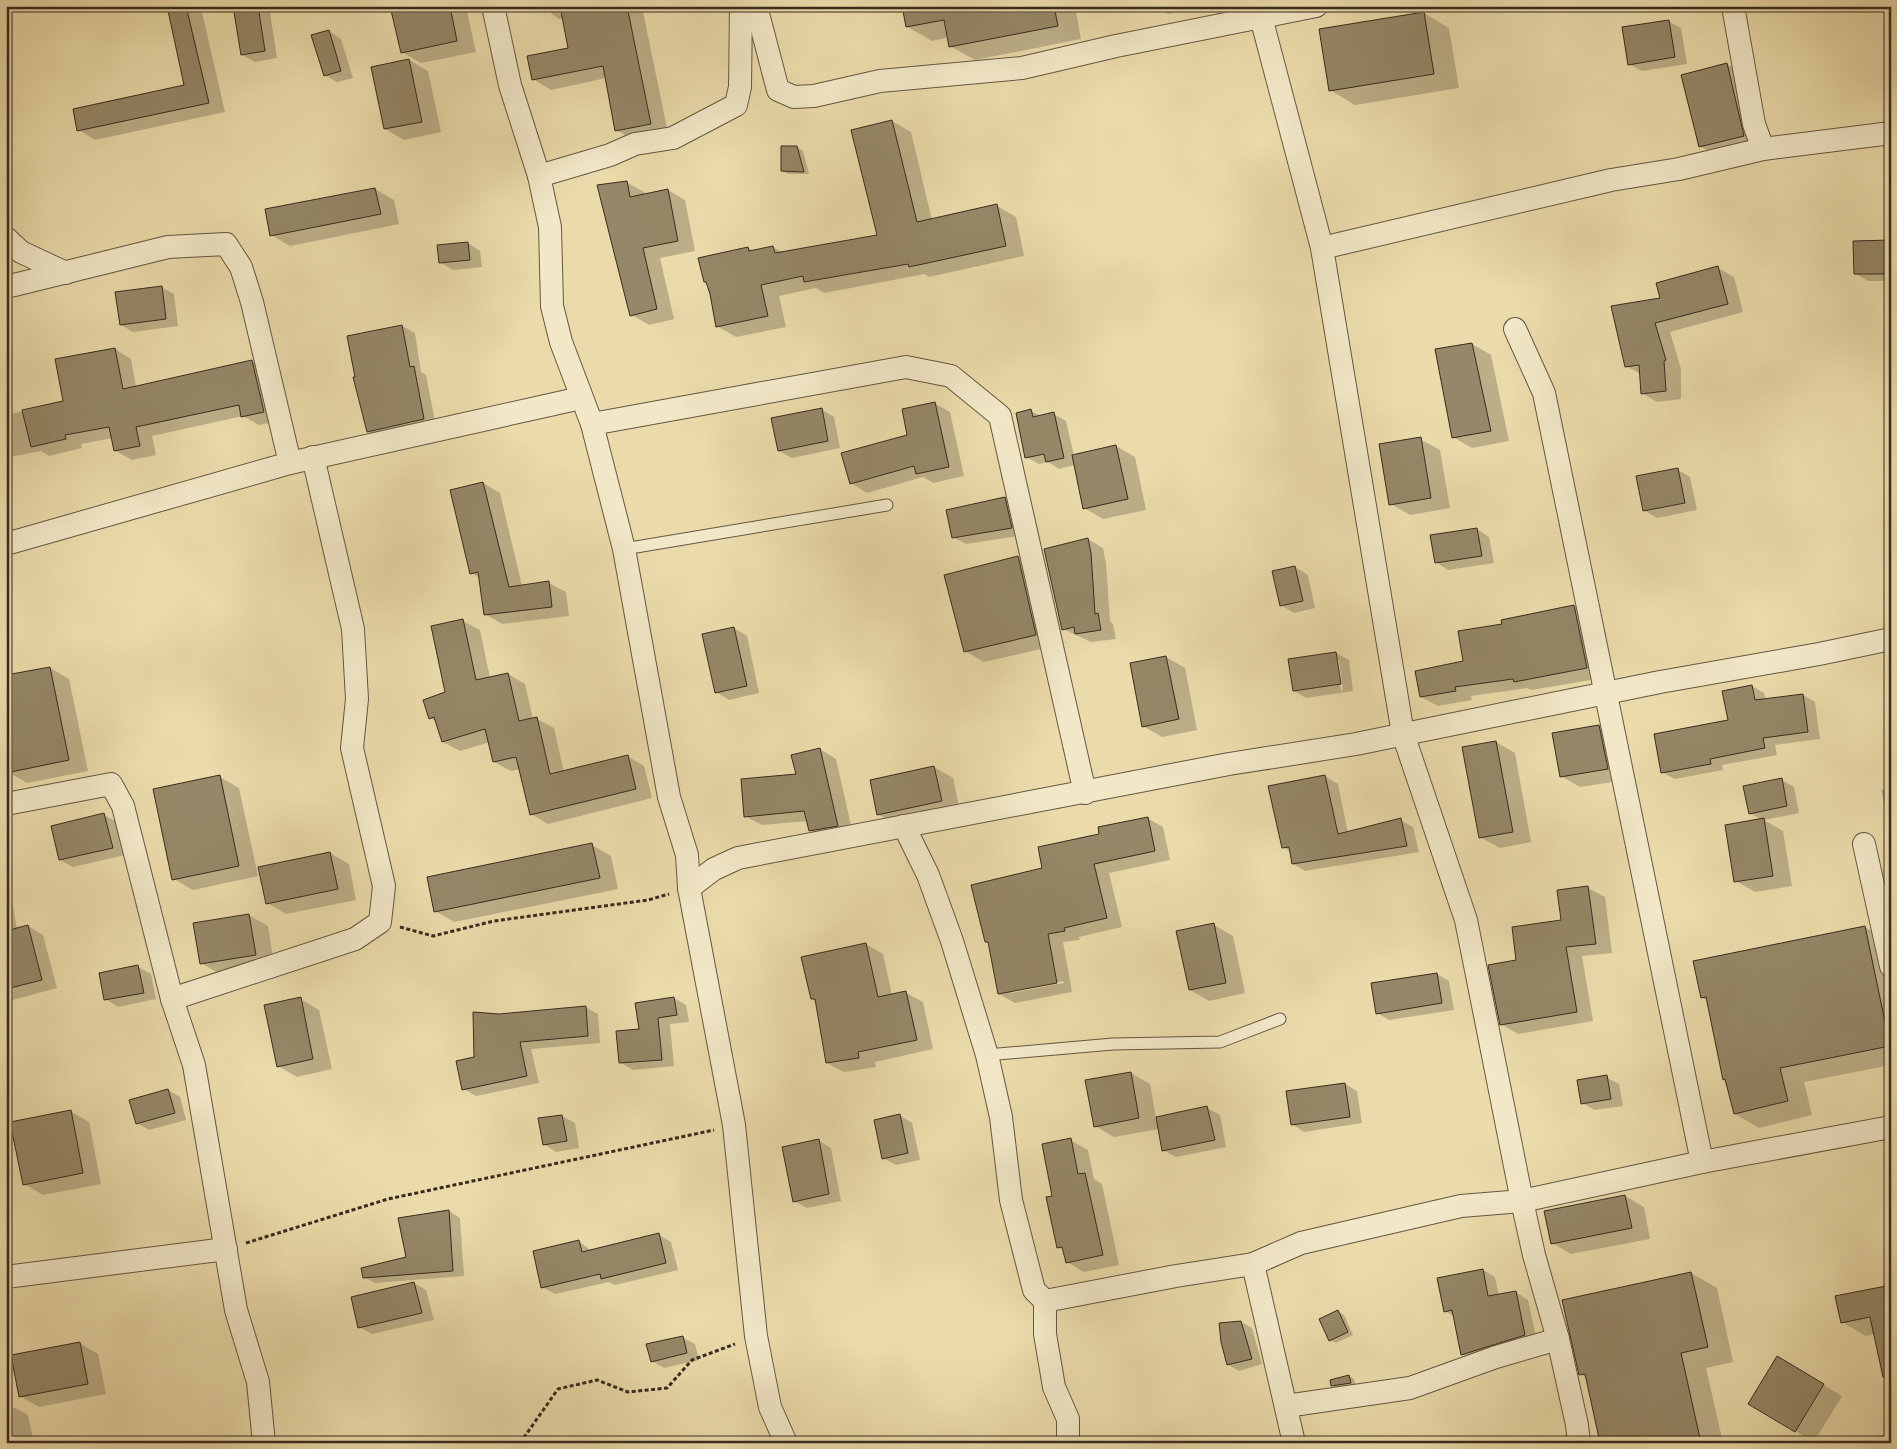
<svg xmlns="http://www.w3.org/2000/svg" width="1897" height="1449" font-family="'IM FELL Double Pica',serif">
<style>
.shadow{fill:#0003;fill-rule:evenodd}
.building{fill:#958767;stroke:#372b1f}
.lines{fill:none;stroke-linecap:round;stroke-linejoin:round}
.service-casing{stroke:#645742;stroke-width:13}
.minor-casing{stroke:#645742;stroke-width:24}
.path{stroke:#372b1f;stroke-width:3;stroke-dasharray:4 2.5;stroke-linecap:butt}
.service{stroke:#f2e8c8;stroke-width:11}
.minor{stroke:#f2e8c8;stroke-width:22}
</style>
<rect width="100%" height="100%" fill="#ebdbaa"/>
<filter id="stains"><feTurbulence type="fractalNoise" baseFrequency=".004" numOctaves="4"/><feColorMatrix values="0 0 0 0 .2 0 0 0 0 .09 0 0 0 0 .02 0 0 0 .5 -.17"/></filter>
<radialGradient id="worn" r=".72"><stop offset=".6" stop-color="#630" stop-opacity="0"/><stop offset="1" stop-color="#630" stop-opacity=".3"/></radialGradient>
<!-- shadow -->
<g class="shadow">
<polygon points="169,6 197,6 201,8 225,112 95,140 79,130 185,86"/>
<polygon points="234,6 269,6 277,58 255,62 242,55"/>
<polygon points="398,6 466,7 476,52 421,63 402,52"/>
<polygon points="541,6 642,7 668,133 634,140 616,130 606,78 551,90 533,79 570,49 563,18 559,19"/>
<polygon points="904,6 1075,6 1081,39 975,60 950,46 949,37 932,41 908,27"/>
<polygon points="1155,6 1213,6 1168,14"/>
<polygon points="1424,13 1449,28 1459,88 1355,105 1330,90"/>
<polygon points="1668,21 1681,28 1687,64 1642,71 1629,64"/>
<polygon points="329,31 341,39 353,78 337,82 325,75"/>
<polygon points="409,60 428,71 441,132 404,140 385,129"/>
<polygon points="1727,64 1746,75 1763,146 1719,157 1700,146"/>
<polygon points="892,121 911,132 932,220 997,206 1016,217 1024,256 929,277 925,274 824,293 816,288 779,296 786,327 736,337 717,326 711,294 708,283 705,282 748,248 754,251 773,247 783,253 878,236"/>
<polygon points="797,147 803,151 809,174 788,174 782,171"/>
<polygon points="626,182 644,192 645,195 668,190 685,200 695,251 660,258 674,319 649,325 632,315"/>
<polygon points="375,189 394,200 399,224 290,246 271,235"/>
<polygon points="1890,241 1891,281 1868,281 1856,274"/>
<polygon points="468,243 480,251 482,267 453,270 441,263"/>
<polygon points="1718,268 1734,277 1743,312 1670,332 1681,369 1681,399 1657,402 1642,393 1641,374 1626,366 1661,299"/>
<polygon points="161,287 174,294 178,326 133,332 121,325"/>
<polygon points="402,326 415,333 421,372 426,375 436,426 381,439 368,432"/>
<polygon points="1472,344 1491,355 1509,441 1472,448 1453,437"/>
<polygon points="115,349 131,359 136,387 252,361 268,371 280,421 259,425 243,416 152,436 156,455 132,460 116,451 113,438 81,444 82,448 49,456 41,451 9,457 9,467 6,467 6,415 64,402"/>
<polygon points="934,403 950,412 964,476 933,483 923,477 867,493 851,483 909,436"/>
<polygon points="821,409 834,417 840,448 792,458 779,451"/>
<polygon points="1031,411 1041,416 1054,414 1066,421 1074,456 1116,446 1135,457 1146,510 1103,519 1084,508 1075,465 1059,469 1048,462 1039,464 1026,457"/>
<polygon points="1420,439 1440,450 1450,508 1410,515 1391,504"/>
<polygon points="1678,470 1690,477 1697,510 1657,518 1645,511"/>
<polygon points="483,483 500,493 522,586 549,583 566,592 569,616 502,624 485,614 480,578 471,573"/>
<polygon points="1005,498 1017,506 1024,535 966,544 953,537"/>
<polygon points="1477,529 1489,537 1494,563 1448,570 1436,562"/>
<polygon points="1088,539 1103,548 1106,563 1110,621 1113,624 1116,639 1091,642 1063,629"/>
<polygon points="1018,557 1037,568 1054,646 984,662 965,651"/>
<polygon points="1295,567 1308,575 1315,608 1294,613 1281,605"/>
<polygon points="1574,606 1590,616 1603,678 1531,690 1527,688 1471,696 1472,700 1438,706 1421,697 1464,662 1503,625"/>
<polygon points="463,621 480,630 490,678 508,674 525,684 533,719 537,719 554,728 564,772 627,756 644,766 652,798 548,824 531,814 520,769 511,771 494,762 490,742 460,751 443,742 437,722 430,718 447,693"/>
<polygon points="734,628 747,636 759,693 729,700 716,692"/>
<path d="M1336,653L1349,660L1353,691L1306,698L1294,691L1289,660ZM1336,660H1339L1343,690L1341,691Z"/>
<polygon points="1166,657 1185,668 1197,730 1162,737 1143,726"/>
<polygon points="50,668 69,679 88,771 27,783 8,772"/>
<polygon points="1752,686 1764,693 1766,700 1803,695 1815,702 1820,739 1775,745 1777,755 1722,765 1723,770 1675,779 1662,772 1729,721"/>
<polygon points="1598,726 1618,737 1626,780 1580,787 1561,776"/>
<polygon points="1496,742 1515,753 1531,842 1500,848 1480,837"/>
<polygon points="820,749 836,759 853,834 826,840 810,830 808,821 762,825 745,816 797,775"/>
<polygon points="934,767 953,778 960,811 898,825 878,814"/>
<polygon points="1325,776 1338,784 1348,833 1400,820 1413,827 1419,852 1305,871 1293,864 1291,852 1283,847"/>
<polygon points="220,777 239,788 258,876 193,890 174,879"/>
<polygon points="1782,780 1794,787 1799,813 1764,820 1783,831 1792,886 1755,892 1736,881 1762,820 1750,813"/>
<polygon points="1891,788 1891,828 1881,790"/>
<polygon points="104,815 117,822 125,855 73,867 60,860"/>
<path d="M1147,818L1163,827L1170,860L1109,873L1122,927L1079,937L1080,940L1063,942L1072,992L1015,1003L999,994L990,943L986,942L1044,869L1101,835ZM1063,981L1064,983L1011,993V991Z"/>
<polygon points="592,845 611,856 618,889 454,922 435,911"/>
<polygon points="330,853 349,864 356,900 286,914 267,903"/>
<polygon points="6,884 9,885 17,929 28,926 43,935 57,988 9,1001 6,999"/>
<polygon points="1588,888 1605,897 1612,953 1582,956 1593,1021 1518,1034 1501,1024 1517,961 1563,921"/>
<polygon points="249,915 268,926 274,965 220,974 201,963"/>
<polygon points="1214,925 1233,936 1245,993 1209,1001 1190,990"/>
<polygon points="1865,927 1889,941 1891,950 1891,1065 1804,1082 1812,1115 1759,1128 1735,1114 1724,1079 1708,1001 1702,997"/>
<polygon points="866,944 883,954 892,995 906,993 923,1002 933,1049 875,1062 876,1067 844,1072 827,1063 817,1002 812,999"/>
<polygon points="138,967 151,974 156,999 118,1007 106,999"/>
<polygon points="1437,974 1449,981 1454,1010 1389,1020 1377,1013"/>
<polygon points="674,998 686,1005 689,1022 670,1024 674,1066 633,1070 621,1063 641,1031"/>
<polygon points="300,999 319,1010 332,1069 297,1077 278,1066"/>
<polygon points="585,1007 598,1014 600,1043 531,1049 539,1083 476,1096 464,1089 475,1058"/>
<polygon points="1131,1073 1150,1084 1156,1118 1207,1108 1220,1115 1226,1147 1176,1157 1163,1150 1159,1129 1114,1137 1095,1126"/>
<polygon points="1606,1077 1619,1084 1623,1106 1595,1110 1582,1103"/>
<polygon points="1345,1084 1357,1091 1362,1123 1304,1132 1292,1124"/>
<polygon points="168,1090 180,1097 186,1120 149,1130 137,1123"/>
<polygon points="70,1111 89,1122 101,1184 43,1195 24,1184"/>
<polygon points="899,1115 912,1123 920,1160 896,1165 883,1158"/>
<polygon points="562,1116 575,1123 579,1148 556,1152 544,1144 540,1119"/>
<polygon points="818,1140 831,1148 841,1201 807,1208 794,1201"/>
<polygon points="1070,1140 1088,1150 1094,1179 1102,1184 1119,1265 1084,1272 1067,1262 1064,1251 1058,1247"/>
<polygon points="1625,1196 1644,1207 1650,1239 1571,1254 1552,1243"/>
<polygon points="449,1211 460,1218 464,1276 375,1283 364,1277 407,1258"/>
<polygon points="659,1235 671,1242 678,1270 615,1285 609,1282 555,1294 542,1287 578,1241 592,1251"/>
<polygon points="1483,1270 1495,1277 1499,1296 1516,1292 1528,1300 1537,1342 1475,1362 1462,1354 1455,1317 1445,1311"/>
<polygon points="1691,1273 1717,1288 1733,1362 1706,1368 1723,1443 1601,1443 1587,1378 1581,1374"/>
<polygon points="414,1283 426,1290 434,1320 372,1334 359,1327"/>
<polygon points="1891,1286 1891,1404 1875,1334 1866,1336 1842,1322"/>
<polygon points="1338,1311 1344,1315 1353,1335 1336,1343 1330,1340"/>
<polygon points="1241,1322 1252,1328 1262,1364 1239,1371 1229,1365"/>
<polygon points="682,1337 695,1344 699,1360 664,1368 652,1361"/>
<polygon points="79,1343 98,1354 106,1394 39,1407 20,1396"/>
<polygon points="1777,1357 1842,1396 1814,1442 1750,1404"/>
<polygon points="1349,1376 1354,1379 1356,1386 1338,1389 1332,1385"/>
<polygon points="15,1408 28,1415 34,1443 6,1443 6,1410"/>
<polygon points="1891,1433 1891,1443 1868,1443 1867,1438"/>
<polygon points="1181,1437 1191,1443 1153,1443"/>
</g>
<!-- building -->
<g class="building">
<polygon points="167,6 186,6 209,103 77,131 73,109 184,85"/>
<polygon points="233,6 258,6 265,51 241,55"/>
<polygon points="390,6 450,6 457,41 401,53"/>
<polygon points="560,6 627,6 651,124 615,131 603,66 532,80 527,56 568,48"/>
<polygon points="902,6 1054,6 1058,26 949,47 944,20 906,27"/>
<polygon points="1424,12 1434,74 1329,91 1319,29"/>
<polygon points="1669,20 1675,57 1628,65 1622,27"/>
<polygon points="329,30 341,71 324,76 311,35"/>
<polygon points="409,59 422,122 384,129 371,67"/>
<polygon points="1727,63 1744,136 1699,147 1681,75"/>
<polygon points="892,120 917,222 997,204 1006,246 909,267 908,264 804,282 803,276 761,285 768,316 716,327 710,294 706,282 704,282 698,258 748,247 749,251 773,246 775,253 877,235 851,130"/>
<polygon points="781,146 797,146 804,172 781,171"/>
<polygon points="627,181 630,197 668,189 678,241 643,248 657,309 630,316 597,185"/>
<polygon points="375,188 381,214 270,236 265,209"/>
<polygon points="1890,240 1891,274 1854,274 1853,241"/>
<polygon points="468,242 470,260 439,263 437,245"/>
<polygon points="1718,266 1728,304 1655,323 1666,360 1664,361 1666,391 1641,394 1639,365 1625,367 1611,306 1660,298 1656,283"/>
<polygon points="162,286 166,319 120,325 115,292"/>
<polygon points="402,325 410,367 414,366 424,419 367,432 353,377 355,377 347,336"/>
<polygon points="1472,343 1491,431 1452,438 1435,349"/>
<polygon points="115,348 123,389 252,360 264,412 241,417 239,405 136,427 140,446 114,451 109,427 65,435 66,439 31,447 22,410 63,401 55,359"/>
<polygon points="935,402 949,467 916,474 914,466 850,484 841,453 907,435 902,409"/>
<polygon points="822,408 828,441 778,451 771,418"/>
<polygon points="1031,409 1033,417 1054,412 1064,458 1046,462 1044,454 1025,458 1016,413"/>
<polygon points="1421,437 1431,498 1389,505 1379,444"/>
<polygon points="1116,445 1128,499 1083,509 1072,455"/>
<polygon points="1678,468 1685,503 1643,511 1636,476"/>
<polygon points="483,482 509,587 549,581 552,607 484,615 478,572 470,574 450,490"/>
<polygon points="1005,497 1012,528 952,538 946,510"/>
<polygon points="1477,528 1482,556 1435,563 1430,535"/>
<polygon points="1088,538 1091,553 1095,614 1098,613 1101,630 1075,634 1074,627 1062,630 1044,549"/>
<polygon points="1018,556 1036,635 964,652 944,575"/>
<polygon points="1295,566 1303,601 1280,606 1272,571"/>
<polygon points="1574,605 1587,668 1514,682 1513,679 1455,687 1456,691 1420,697 1415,671 1463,661 1458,631 1502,624 1501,620"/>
<polygon points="463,619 476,680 508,673 519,721 537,717 550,774 628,755 636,789 530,815 516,757 493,762 485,729 442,742 434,717 429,719 423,700 445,692 431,626"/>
<polygon points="734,627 747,686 715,693 702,634"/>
<polygon points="1336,652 1341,684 1293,691 1288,659"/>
<polygon points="1166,656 1179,719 1142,727 1130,663"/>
<polygon points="50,667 69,760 6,773 6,675"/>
<polygon points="1752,685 1755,700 1803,694 1808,732 1763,738 1765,748 1710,759 1711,764 1661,773 1654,734 1728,720 1722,691"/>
<polygon points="1599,725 1608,769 1560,777 1552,733"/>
<polygon points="1496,741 1513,832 1479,838 1462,747"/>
<polygon points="820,748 838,826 809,831 804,811 744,817 741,779 796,774 791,755"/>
<polygon points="934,766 942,801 877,815 870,780"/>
<polygon points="220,775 239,866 172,880 153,789"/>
<polygon points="1325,775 1338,834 1401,818 1407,846 1292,864 1289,847 1282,848 1268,786"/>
<polygon points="1782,778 1787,806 1749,814 1743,786"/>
<polygon points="104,813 113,848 59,860 51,826"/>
<polygon points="1148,817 1155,851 1094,864 1107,918 1064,928 1065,931 1048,934 1057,983 998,994 988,942 985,942 971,885 1042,868 1038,847 1099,834 1098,827"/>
<polygon points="1764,818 1773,876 1734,882 1725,825"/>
<polygon points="592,843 600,878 434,912 427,877"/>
<polygon points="330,852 338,889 266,904 258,867"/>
<polygon points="1588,886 1596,944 1566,947 1577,1012 1500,1025 1488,965 1516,960 1512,927 1561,920 1557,890"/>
<polygon points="249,914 256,955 200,964 193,923"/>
<polygon points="1214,923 1226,983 1189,990 1176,931"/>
<polygon points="28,925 42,980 6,989 6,931"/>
<polygon points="1865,926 1890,1046 1780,1068 1788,1101 1734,1114 1725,1079 1723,1080 1706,997 1701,998 1693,961"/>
<polygon points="866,943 878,997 906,991 917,1040 858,1052 859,1058 826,1063 815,999 811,999 801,957"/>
<polygon points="138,965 144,993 104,1000 99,973"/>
<polygon points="1437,973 1442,1003 1376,1014 1371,983"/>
<polygon points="301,997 313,1059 277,1067 264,1005"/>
<polygon points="674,997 677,1015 658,1018 662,1060 619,1063 616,1031 639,1029 635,1003"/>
<polygon points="586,1006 588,1036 520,1042 527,1076 462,1090 456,1061 474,1057 473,1012 499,1014"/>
<polygon points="1131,1072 1139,1118 1094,1127 1085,1080"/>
<polygon points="1607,1075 1611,1099 1581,1104 1577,1080"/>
<polygon points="1345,1083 1350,1117 1291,1125 1286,1091"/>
<polygon points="168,1089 175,1113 136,1124 129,1100"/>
<polygon points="1207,1106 1215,1140 1162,1151 1156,1117"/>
<polygon points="71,1110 83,1173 23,1185 10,1122"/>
<polygon points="900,1114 908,1153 882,1159 874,1120"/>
<polygon points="562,1115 567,1141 543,1145 538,1118"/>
<polygon points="1071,1138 1078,1174 1085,1173 1103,1255 1066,1263 1062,1247 1057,1248 1046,1197 1052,1196 1042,1144"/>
<polygon points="819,1139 829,1194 793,1202 782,1147"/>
<polygon points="1625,1195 1632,1228 1551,1244 1544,1211"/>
<polygon points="449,1210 453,1271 363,1278 361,1268 406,1257 398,1218"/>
<polygon points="659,1233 666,1263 601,1279 600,1274 541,1288 533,1251 579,1240 582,1252"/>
<polygon points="1483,1269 1488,1296 1516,1291 1525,1335 1461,1355 1452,1310 1444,1312 1437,1278"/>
<polygon points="1691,1272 1708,1347 1681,1353 1701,1443 1600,1443 1585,1374 1579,1375 1562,1300"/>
<polygon points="414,1282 422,1313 358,1328 351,1297"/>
<polygon points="1891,1285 1891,1377 1883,1377 1870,1317 1841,1323 1835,1296"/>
<polygon points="1338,1310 1348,1332 1329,1341 1319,1319"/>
<polygon points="1241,1321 1252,1359 1227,1365 1221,1342 1219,1323"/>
<polygon points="683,1336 687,1353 651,1362 646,1344"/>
<polygon points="80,1342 88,1384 19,1397 11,1355"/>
<polygon points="1777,1356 1824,1384 1795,1432 1748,1404"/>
<polygon points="1349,1375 1351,1383 1331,1386 1330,1380"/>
</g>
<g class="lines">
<defs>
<g id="service">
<polyline points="624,549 887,505"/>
<polyline points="987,1055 1113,1044 1220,1042 1280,1019"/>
</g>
<g id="minor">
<polyline points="493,6 510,85 539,176 550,227 552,306 561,342 592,424 624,549 669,797 687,855 689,888 734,1125 756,1336 770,1407 786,1443"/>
<polyline points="756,6 778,90 794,97 814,96 880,81 1022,68 1116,46 1316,6"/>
<polyline points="1258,6 1322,248 1403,734 1466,920 1522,1201 1534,1255 1558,1339 1577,1425 1579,1443"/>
<polyline points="1733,6 1754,124 1763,149"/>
<polyline points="539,176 610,155 635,144 673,138 736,105 740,87 741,6"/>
<polyline points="6,238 21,252 66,273"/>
<polyline points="1322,248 1611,180 1679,169 1763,149 1891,133"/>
<polyline points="6,287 168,247 226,244 241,267 252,302 290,463"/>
<polyline points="1515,329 1544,393 1702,1162"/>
<polyline points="592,424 906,367 951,376 1000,416 1085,793"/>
<polyline points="6,544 290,463 581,398"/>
<polyline points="6,804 111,784 123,806 172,999 194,1065 236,1310 258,1382 264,1443"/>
<polyline points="904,826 928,875 952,941 987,1055 1001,1117 1011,1200 1034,1290 1045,1301 1176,1276 1253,1264 1294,1443"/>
<polyline points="1864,844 1891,966"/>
<polyline points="689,888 714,869 738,858 1229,764 1356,744 1660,682 1819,654 1891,639"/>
<polyline points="172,999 355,939 380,922 384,886 352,748 357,699 353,629 313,457"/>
<polyline points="1253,1264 1301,1243 1461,1206 1522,1201 1702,1162 1891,1127"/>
<polyline points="6,1277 226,1249"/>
<polyline points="1045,1301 1045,1334 1054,1387 1068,1419 1068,1443"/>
<polyline points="1286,1406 1410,1388 1496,1357 1558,1339"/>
</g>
</defs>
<!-- service casing -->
<use href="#service" class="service-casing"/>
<!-- minor casing -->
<use href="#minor" class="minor-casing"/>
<!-- path -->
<g class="path">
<polyline points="400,927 433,936 494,921 648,900 669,894"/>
<polyline points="246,1243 388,1199 714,1130"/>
<polyline points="520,1443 558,1389 597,1380 628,1392 667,1388 692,1360 735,1344"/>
</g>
<!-- service -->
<use href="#service" class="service"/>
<!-- minor -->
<use href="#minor" class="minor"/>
</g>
<!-- margin -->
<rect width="1897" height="1449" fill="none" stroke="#ebdbaa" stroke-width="25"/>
<rect x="8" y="8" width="1882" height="1434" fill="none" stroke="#372b1f" stroke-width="2.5"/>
<rect x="12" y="12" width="1872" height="1424" fill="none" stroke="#372b1f"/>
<rect width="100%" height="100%" filter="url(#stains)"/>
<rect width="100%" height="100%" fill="url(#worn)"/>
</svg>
